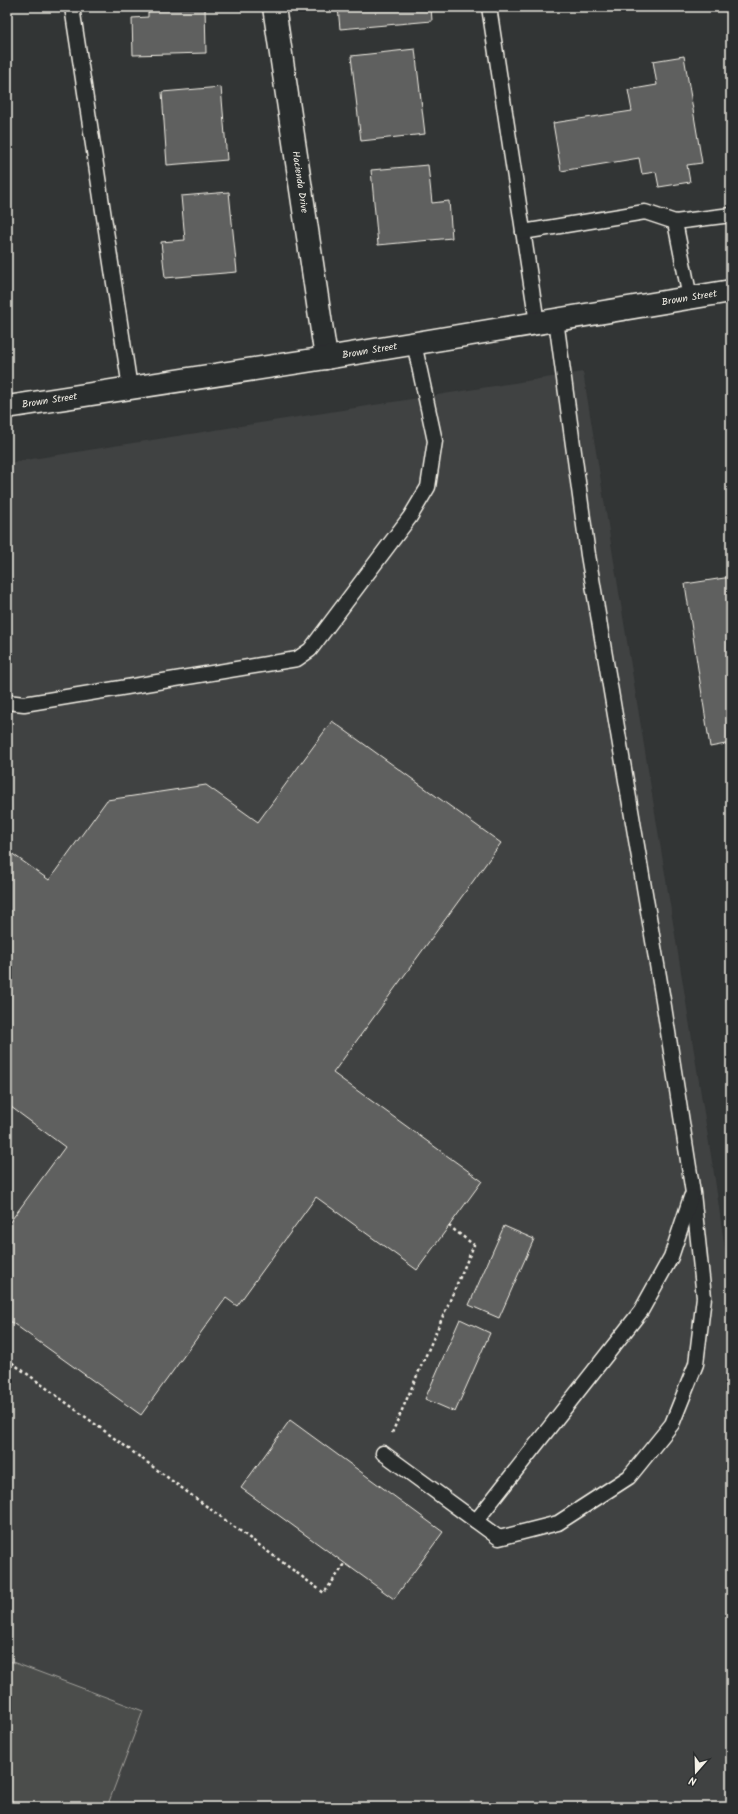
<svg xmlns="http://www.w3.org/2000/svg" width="738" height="1814" font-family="Kalam,sans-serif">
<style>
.built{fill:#404242}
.grass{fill:#4b4d4c;stroke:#a09f9a}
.building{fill:#5f605f;stroke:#f4f1e8}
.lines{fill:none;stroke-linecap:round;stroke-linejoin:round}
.service-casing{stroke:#f4f1e8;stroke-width:17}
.minor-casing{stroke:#f4f1e8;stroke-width:25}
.secondary-casing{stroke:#f4f1e8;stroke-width:25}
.path{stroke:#f4f1e8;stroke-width:2.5;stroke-dasharray:3 3;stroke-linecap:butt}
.service{stroke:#2a2d2e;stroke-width:14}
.minor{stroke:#2a2d2e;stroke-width:22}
.secondary{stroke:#2a2d2e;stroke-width:22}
.labels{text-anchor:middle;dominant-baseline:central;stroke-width:4;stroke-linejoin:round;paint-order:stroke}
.street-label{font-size:10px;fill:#f4f1e8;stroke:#2a2d2e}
</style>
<rect width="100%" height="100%" fill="#323535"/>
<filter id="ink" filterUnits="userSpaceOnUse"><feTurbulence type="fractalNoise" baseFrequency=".025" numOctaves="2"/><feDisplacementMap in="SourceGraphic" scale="8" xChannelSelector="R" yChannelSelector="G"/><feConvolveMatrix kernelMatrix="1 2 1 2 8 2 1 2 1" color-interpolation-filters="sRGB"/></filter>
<g filter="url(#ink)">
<!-- built -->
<polygon class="built" points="583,372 715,1180 731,1292 731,1807 7,1807 7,463"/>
<!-- grass -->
<polygon class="grass" points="7,1660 143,1711 107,1807 7,1807"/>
<!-- building -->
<g class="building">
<polygon points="148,7 205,7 206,53 133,55 132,18 148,17"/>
<polygon points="338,7 431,7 432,21 340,29"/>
<polygon points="415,49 425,134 361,141 351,56"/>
<polygon points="684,56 702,163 687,165 690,182 659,187 656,172 642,174 639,158 561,171 553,123 632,111 628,90 657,85 653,61"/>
<polygon points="221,87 227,160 167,165 162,92"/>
<polygon points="428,165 432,203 449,201 452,238 378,245 371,170"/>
<polygon points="229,192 237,272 165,278 161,242 185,240 181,196"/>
<polygon points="731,577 731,743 710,747 685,584"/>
<polygon points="332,721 501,843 333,1073 482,1181 417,1270 316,1197 237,1306 226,1298 141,1415 7,1319 7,1226 65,1147 7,1104 7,850 49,880 107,800 206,785 258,822"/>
<polygon points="504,1226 534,1239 499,1318 469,1305"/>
<polygon points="460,1319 490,1333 455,1412 425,1399"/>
<polygon points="290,1420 443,1532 394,1599 241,1488"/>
</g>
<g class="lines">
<defs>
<g id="service">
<polyline points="72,7 130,388"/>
<polyline points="489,7 537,323"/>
<polyline points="675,222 731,215"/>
<polyline points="523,232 645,212 675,222 690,298"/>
<polyline points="7,702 24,704 297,659 310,650 410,517 428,487 435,441 414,343"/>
<polyline points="383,1453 499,1538 558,1523 629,1477 672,1424 696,1364 704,1297 693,1193 663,1000 588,555 556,320"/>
<polyline points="476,1521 641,1311 671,1257 691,1197"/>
</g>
<g id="minor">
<path id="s1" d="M274,7L326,358"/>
</g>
<g id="secondary">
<path id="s2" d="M7,407L326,358L731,291"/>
</g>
</defs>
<!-- service casing -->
<use href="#service" class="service-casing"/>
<!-- minor casing -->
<use href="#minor" class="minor-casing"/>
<!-- secondary casing -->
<use href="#secondary" class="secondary-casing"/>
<!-- path -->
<g class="path">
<polyline points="7,1359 324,1593 345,1564"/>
<polyline points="392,1433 474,1245 449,1226"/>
</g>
<!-- service -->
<use href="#service" class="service"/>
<!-- minor -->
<use href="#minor" class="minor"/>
<!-- secondary -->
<use href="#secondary" class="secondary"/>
</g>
</g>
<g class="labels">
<!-- street labels -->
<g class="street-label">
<text stroke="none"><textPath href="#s1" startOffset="177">Hacienda Drive</textPath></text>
<text stroke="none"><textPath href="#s2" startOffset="691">Brown Street</textPath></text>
<text stroke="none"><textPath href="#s2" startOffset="367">Brown Street</textPath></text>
<text stroke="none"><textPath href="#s2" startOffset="43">Brown Street</textPath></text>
</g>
</g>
<!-- margin -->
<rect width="738" height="1814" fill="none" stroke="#2a2d2e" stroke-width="24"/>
<rect x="12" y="12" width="714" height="1790" fill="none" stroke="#f4f1e8" stroke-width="1.5" filter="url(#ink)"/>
<!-- north arrow -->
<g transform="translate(696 1772) rotate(200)" stroke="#2a2d2e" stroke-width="3" paint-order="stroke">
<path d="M0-3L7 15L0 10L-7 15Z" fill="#f4f1e8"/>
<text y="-6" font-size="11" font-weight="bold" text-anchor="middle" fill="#f4f1e8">N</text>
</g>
</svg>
